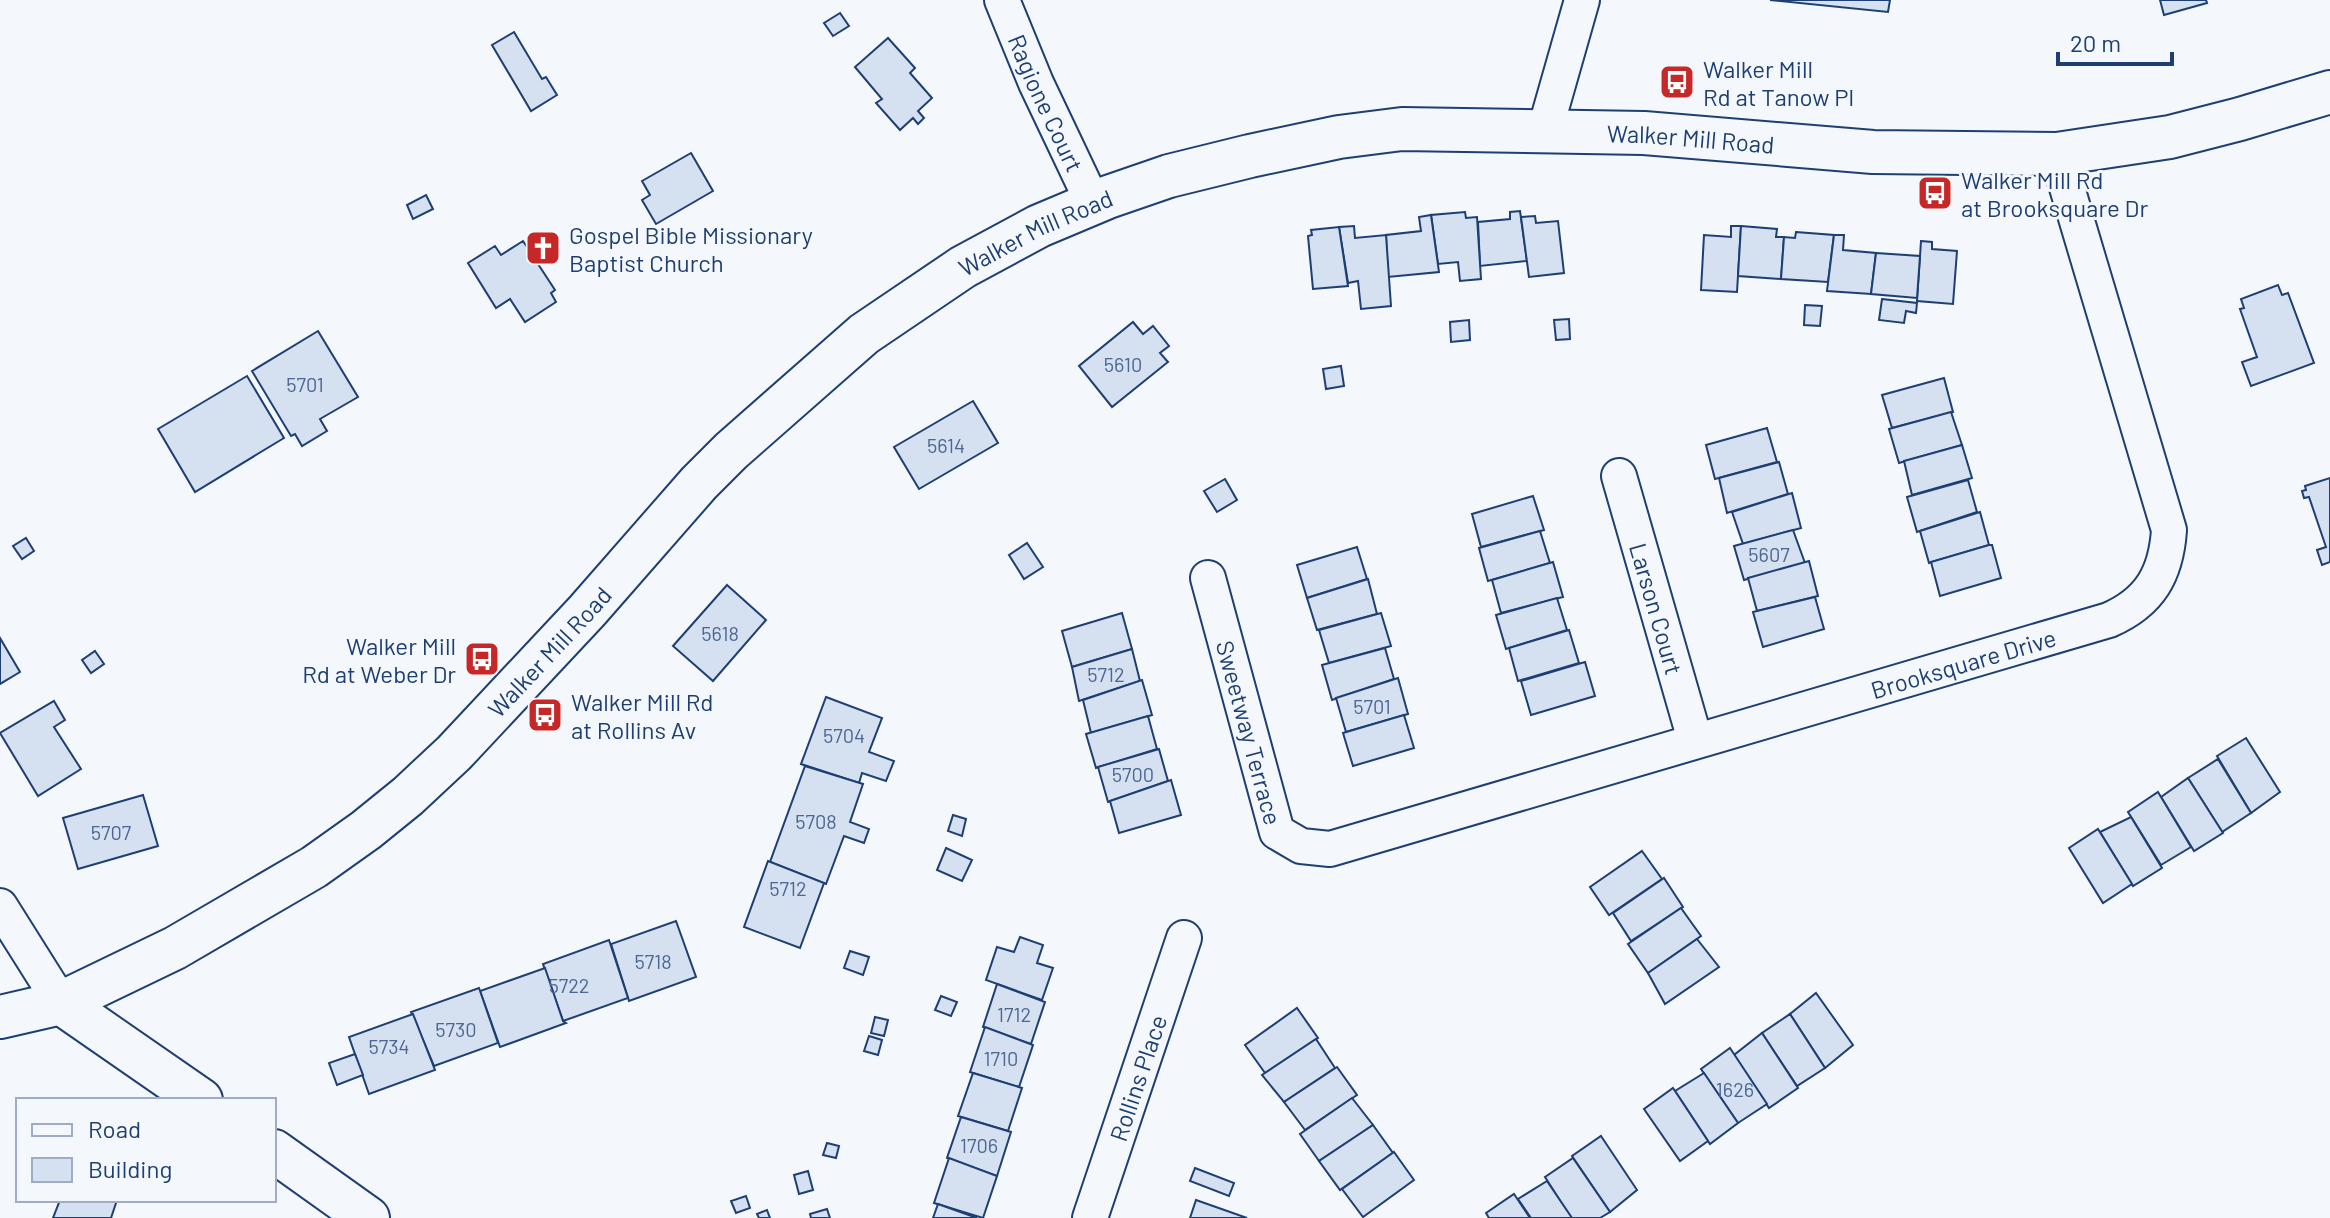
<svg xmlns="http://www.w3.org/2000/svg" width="2330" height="1218" font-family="Barlow,sans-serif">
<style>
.building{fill:#d5e0f0;stroke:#1d3f73;stroke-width:2}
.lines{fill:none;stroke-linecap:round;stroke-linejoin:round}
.minor-casing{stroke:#1d3f73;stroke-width:38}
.tertiary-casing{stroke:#1d3f73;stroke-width:46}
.minor{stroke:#f4f7fb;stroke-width:34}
.tertiary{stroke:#f4f7fb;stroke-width:42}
.labels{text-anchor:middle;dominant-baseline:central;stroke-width:6;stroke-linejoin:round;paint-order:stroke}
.number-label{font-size:20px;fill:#4b6792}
.poi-label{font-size:24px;fill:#1d3f73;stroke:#f4f7fb;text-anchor:start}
.street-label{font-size:24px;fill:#1d3f73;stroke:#f4f7fb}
</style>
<rect width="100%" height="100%" fill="#f4f7fb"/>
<!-- building -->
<g class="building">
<polygon points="1770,0 1890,0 1888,12"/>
<polygon points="2160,0 2206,0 2207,3 2164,15"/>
<polygon points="840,13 849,26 833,36 824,23"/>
<polygon points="514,32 542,79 546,77 557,95 531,111 492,45"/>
<polygon points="888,38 915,68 910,73 932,98 918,111 924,118 918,124 913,118 900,130 876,103 882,99 855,67"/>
<polygon points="691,153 713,191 656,224 642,200 650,195 642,181"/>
<polygon points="426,195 433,209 413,219 407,205"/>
<polygon points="1520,211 1527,261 1480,266 1478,222 1510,219 1510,212"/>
<polygon points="1465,212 1466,218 1477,217 1481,279 1460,281 1458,262 1438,264 1431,215"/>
<polygon points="1431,215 1439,272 1388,277 1386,235 1421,231 1419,217"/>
<polygon points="1535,216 1536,223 1558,221 1564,273 1529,277 1521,217"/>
<polygon points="1354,226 1355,238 1386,235 1391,306 1361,309 1358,281 1348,283 1339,227"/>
<polygon points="1731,226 1741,226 1737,292 1701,290 1704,235 1731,237"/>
<polygon points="1741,226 1777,229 1776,237 1784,237 1781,279 1738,276"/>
<polygon points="1339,227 1348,286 1313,289 1308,236 1312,235 1311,230"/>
<polygon points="1796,232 1834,235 1828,282 1781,279 1784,237 1795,238"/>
<polygon points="1834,235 1844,235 1843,250 1876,253 1871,294 1827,291"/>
<polygon points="523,241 555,290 551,293 556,302 525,322 510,299 496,308 468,263 495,246 501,255"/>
<polygon points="1921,241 1932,242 1932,249 1957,251 1953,304 1917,301"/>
<polygon points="1876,253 1920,256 1917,298 1871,294"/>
<polygon points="2278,285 2282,295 2288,293 2314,363 2251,386 2242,362 2257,357 2240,309 2244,308 2241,299"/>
<polygon points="1882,299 1917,303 1916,313 1906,311 1904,323 1879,320"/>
<polygon points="1805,305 1822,306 1820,326 1804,325"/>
<polygon points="1569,319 1570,339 1556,340 1554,320"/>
<polygon points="1469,320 1470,340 1451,342 1450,322"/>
<polygon points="1133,322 1143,334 1153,326 1169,346 1160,353 1168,362 1112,407 1079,366"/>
<polygon points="318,331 358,397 320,419 327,431 302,446 295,434 291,436 252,371"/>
<polygon points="1341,366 1344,386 1326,389 1323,369"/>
<polygon points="247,376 284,438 195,492 158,429"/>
<polygon points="1944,378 1953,412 1892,428 1882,395"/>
<polygon points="973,401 998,443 919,489 894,447"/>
<polygon points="1951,412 1962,445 1899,463 1889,429"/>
<polygon points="1767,428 1777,462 1715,479 1706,445"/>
<polygon points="1962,445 1972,478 1912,495 1904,461"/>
<polygon points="1779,462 1788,494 1727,513 1719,478"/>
<polygon points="2330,478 2330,562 2322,565 2317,550 2326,547 2309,497 2304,498 2302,491 2306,490 2305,486"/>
<polygon points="1225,479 1237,500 1217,512 1204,491"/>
<polygon points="1968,480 1977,512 1917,532 1907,497"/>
<polygon points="1792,493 1801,528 1743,544 1732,512"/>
<polygon points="1533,496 1544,530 1481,547 1472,514"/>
<polygon points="1980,512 1989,545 1929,563 1920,531"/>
<polygon points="1793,530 1805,563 1744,580 1734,546"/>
<polygon points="1540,531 1550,563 1488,581 1479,548"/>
<polygon points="26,538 34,551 22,559 13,546"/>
<polygon points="1027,543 1043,567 1024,579 1009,555"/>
<polygon points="1989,545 1992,545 2001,578 1940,596 1931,562"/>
<polygon points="1357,547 1367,579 1307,598 1297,565"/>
<polygon points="1809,561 1818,596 1757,611 1748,578"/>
<polygon points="1553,562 1563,597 1501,613 1492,580"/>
<polygon points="1368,579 1377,614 1317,630 1307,598"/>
<polygon points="727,585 766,620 713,681 673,646"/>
<polygon points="1815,597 1824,629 1763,647 1753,612"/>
<polygon points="1557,598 1567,630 1506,649 1496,615"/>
<polygon points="1122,613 1132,649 1072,667 1062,631"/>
<polygon points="1381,613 1391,646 1329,663 1319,630"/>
<polygon points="1569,630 1579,663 1518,681 1509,648"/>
<polygon points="0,638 20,672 0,684"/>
<polygon points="1385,648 1394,679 1332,700 1322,665"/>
<polygon points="1132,649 1140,681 1079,701 1072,667"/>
<polygon points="95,651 104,664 91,673 82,660"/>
<polygon points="1585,662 1595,696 1531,715 1521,681"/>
<polygon points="1398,678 1408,714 1346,732 1336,698"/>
<polygon points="1142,680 1152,715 1091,733 1083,700"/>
<polygon points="826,697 882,718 869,752 894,761 886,781 862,773 859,783 801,764"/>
<polygon points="54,701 65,720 54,727 81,769 38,796 0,733"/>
<polygon points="1404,715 1414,748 1353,766 1343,733"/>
<polygon points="1148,716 1157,749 1096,768 1086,734"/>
<polygon points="2246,738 2280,792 2251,813 2217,756"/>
<polygon points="1159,749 1168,781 1108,802 1098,767"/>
<polygon points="2218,759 2251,813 2222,832 2188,778"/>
<polygon points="805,766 863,784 850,822 869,829 864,843 844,836 826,884 770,862"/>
<polygon points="2188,778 2223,833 2194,851 2161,797"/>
<polygon points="1171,780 1181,815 1119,833 1110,801"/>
<polygon points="2158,792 2191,847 2161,865 2128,812"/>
<polygon points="143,795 158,846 78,869 63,818"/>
<polygon points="953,815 966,819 962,836 948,831"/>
<polygon points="2131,817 2162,868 2133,886 2100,832"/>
<polygon points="2098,829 2132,884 2103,903 2069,848"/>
<polygon points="946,848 972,860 962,881 937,870"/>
<polygon points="1642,851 1662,879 1609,915 1590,887"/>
<polygon points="768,861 824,883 800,948 744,927"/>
<polygon points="1664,878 1683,907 1631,941 1613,913"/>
<polygon points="1681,908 1701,936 1648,973 1628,944"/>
<polygon points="676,921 696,977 629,1001 611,944"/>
<polygon points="1020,937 1043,945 1037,963 1053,968 1042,1000 986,980 997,947 1014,952"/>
<polygon points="1697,939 1719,967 1665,1004 1648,973"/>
<polygon points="609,940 628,998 563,1021 543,964"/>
<polygon points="850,951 869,957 863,975 844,968"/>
<polygon points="545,968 563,1021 566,1023 500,1047 480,991"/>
<polygon points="997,984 1045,1002 1031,1044 983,1027"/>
<polygon points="479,988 498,1043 434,1066 411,1012"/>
<polygon points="1816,993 1853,1045 1825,1068 1790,1014"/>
<polygon points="941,996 957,1002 951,1016 935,1010"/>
<polygon points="1297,1008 1318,1038 1265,1073 1245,1045"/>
<polygon points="413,1014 435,1070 369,1094 349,1037"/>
<polygon points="1790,1014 1825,1068 1797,1086 1762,1033"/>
<polygon points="875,1017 888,1020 884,1036 871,1033"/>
<polygon points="985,1027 1033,1045 1019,1087 970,1072"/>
<polygon points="1762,1033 1798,1088 1769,1108 1734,1055"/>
<polygon points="869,1036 882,1040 878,1055 864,1051"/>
<polygon points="1316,1039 1335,1068 1284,1102 1262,1075"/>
<polygon points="1730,1048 1767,1104 1738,1123 1701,1069"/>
<polygon points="355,1054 363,1075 337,1085 329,1063"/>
<polygon points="1337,1067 1357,1095 1305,1130 1284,1102"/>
<polygon points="973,1073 1022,1088 1008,1131 958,1116"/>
<polygon points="1704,1073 1738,1123 1710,1144 1675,1091"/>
<polygon points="1673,1088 1708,1141 1680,1161 1644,1109"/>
<polygon points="1352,1098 1373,1125 1319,1161 1300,1134"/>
<polygon points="961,1117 1011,1132 997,1176 947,1158"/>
<polygon points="1373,1125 1393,1153 1340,1190 1319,1161"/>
<polygon points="1601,1136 1637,1190 1610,1212 1572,1156"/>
<polygon points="827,1143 839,1146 836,1158 823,1155"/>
<polygon points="1394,1152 1414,1180 1363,1217 1342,1189"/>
<polygon points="949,1158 997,1176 983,1218 934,1203"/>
<polygon points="1573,1158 1610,1212 1600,1218 1571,1218 1545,1177"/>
<polygon points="1195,1168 1234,1183 1229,1196 1190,1181"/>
<polygon points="808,1171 813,1190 799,1194 794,1175"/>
<polygon points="1547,1181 1572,1218 1531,1218 1518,1199"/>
<polygon points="1514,1194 1530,1218 1489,1218 1486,1213"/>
<polygon points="746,1196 750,1208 736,1213 731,1201"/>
<polygon points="60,1200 117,1200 111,1218 53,1218"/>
<polygon points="1196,1200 1247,1218 1190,1218"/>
<polygon points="938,1204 977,1218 933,1218"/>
<polygon points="827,1209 830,1218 811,1218 810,1214"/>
<polygon points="767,1210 770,1218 759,1218 757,1214"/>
</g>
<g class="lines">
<defs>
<g id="minor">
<path id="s1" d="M1002,0L1036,83L1093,203"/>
<polyline points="1545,130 1582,0"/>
<path id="s2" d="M1619,476L1695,740"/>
<path id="s3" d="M1208,578L1277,832L1301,846L1330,849L2109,620C2150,602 2166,574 2169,530L2057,154"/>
<polyline points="0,906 61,1003"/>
<path id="s4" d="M1090,1218L1184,938"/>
</g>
<g id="tertiary">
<polyline points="61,1003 201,1100"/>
<path id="s5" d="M0,1017L61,1003L175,948L314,867L366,830L408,796L454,753L587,611L699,483L731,451L864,334L963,267L1039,226L1108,197L1169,176L1250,156L1339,137L1402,129L1644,133L1873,152L2057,154L2170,137L2240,119L2330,92"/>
<polyline points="274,1151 368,1218"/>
</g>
</defs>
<!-- minor casing -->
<use href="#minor" class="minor-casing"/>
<!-- tertiary casing -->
<use href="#tertiary" class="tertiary-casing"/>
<!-- minor -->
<use href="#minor" class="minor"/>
<!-- tertiary -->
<use href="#tertiary" class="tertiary"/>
</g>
<!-- icons -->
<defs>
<symbol id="bus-square" viewBox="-11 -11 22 22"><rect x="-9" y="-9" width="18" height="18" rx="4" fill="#c62828" stroke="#f4f7fb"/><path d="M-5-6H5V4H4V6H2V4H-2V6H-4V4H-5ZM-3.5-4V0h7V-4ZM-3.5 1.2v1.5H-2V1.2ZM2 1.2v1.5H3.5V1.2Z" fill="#fff"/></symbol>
<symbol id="church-square" viewBox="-11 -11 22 22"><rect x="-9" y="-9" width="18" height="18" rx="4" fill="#c62828" stroke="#f4f7fb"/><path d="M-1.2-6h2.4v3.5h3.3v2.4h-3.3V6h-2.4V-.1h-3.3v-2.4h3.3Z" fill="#fff"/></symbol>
</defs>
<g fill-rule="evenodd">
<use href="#bus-square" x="1657" y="62" width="40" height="40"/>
<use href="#bus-square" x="1915" y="173" width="40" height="40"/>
<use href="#church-square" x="523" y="228" width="40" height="40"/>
<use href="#bus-square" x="462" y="639" width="40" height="40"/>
<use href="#bus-square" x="525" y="695" width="40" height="40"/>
</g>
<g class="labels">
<!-- number labels -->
<g class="number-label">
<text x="1123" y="364">5610</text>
<text x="305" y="384">5701</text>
<text x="946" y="445">5614</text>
<text x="1769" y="554">5607</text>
<text x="720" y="633">5618</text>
<text x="1106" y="674">5712</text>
<text x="1372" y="706">5701</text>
<text x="844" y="735">5704</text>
<text x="1133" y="774">5700</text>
<text x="816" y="821">5708</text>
<text x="111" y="832">5707</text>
<text x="788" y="888">5712</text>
<text x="653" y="961">5718</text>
<text x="569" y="985">5722</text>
<text x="1014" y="1014">1712</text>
<text x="456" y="1029">5730</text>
<text x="389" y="1046">5734</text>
<text x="1001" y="1058">1710</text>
<text x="1735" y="1089">1626</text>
<text x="979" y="1145">1706</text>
</g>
<!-- poi labels -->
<g class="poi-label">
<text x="1703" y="68">Walker Mill<tspan x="1703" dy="28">Rd at Tanow Pl</tspan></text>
<text x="1961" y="179">Walker Mill Rd<tspan x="1961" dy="28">at Brooksquare Dr</tspan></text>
<text x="569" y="234">Gospel Bible Missionary<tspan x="569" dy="28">Baptist Church</tspan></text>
<text x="456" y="645" text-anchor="end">Walker Mill<tspan x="456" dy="28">Rd at Weber Dr</tspan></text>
<text x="571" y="701">Walker Mill Rd<tspan x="571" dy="28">at Rollins Av</tspan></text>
</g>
<!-- street labels -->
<g class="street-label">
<text stroke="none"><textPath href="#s1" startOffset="112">Ragione Court</textPath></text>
<text stroke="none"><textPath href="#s5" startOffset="1990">Walker Mill Road</textPath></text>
<text stroke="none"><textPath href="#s5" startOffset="1318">Walker Mill Road</textPath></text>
<text stroke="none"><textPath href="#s2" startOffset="138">Larson Court</textPath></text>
<text stroke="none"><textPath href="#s5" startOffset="670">Walker Mill Road</textPath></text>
<text stroke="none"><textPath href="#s3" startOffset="980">Brooksquare Drive</textPath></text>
<text stroke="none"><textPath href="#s3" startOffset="160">Sweetway Terrace</textPath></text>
<text stroke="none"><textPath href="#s4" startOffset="148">Rollins Place</textPath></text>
</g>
</g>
<!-- legend -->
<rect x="16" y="1098" width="260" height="104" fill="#f4f7fb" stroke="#9eadc5" stroke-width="2"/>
<rect x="32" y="1124" width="40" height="12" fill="#f4f7fb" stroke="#9eadc5" stroke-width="2"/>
<text x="88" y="1138" font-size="24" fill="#1d3f73">Road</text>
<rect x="32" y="1158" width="40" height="24" fill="#d5e0f0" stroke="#9eadc5" stroke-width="2"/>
<text x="88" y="1178" font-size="24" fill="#1d3f73">Building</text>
<!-- scale -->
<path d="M2058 52v12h114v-12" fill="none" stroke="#1d3f73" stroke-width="4"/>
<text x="2070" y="52" font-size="24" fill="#1d3f73" stroke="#f4f7fb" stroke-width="6" paint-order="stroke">20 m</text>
</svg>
